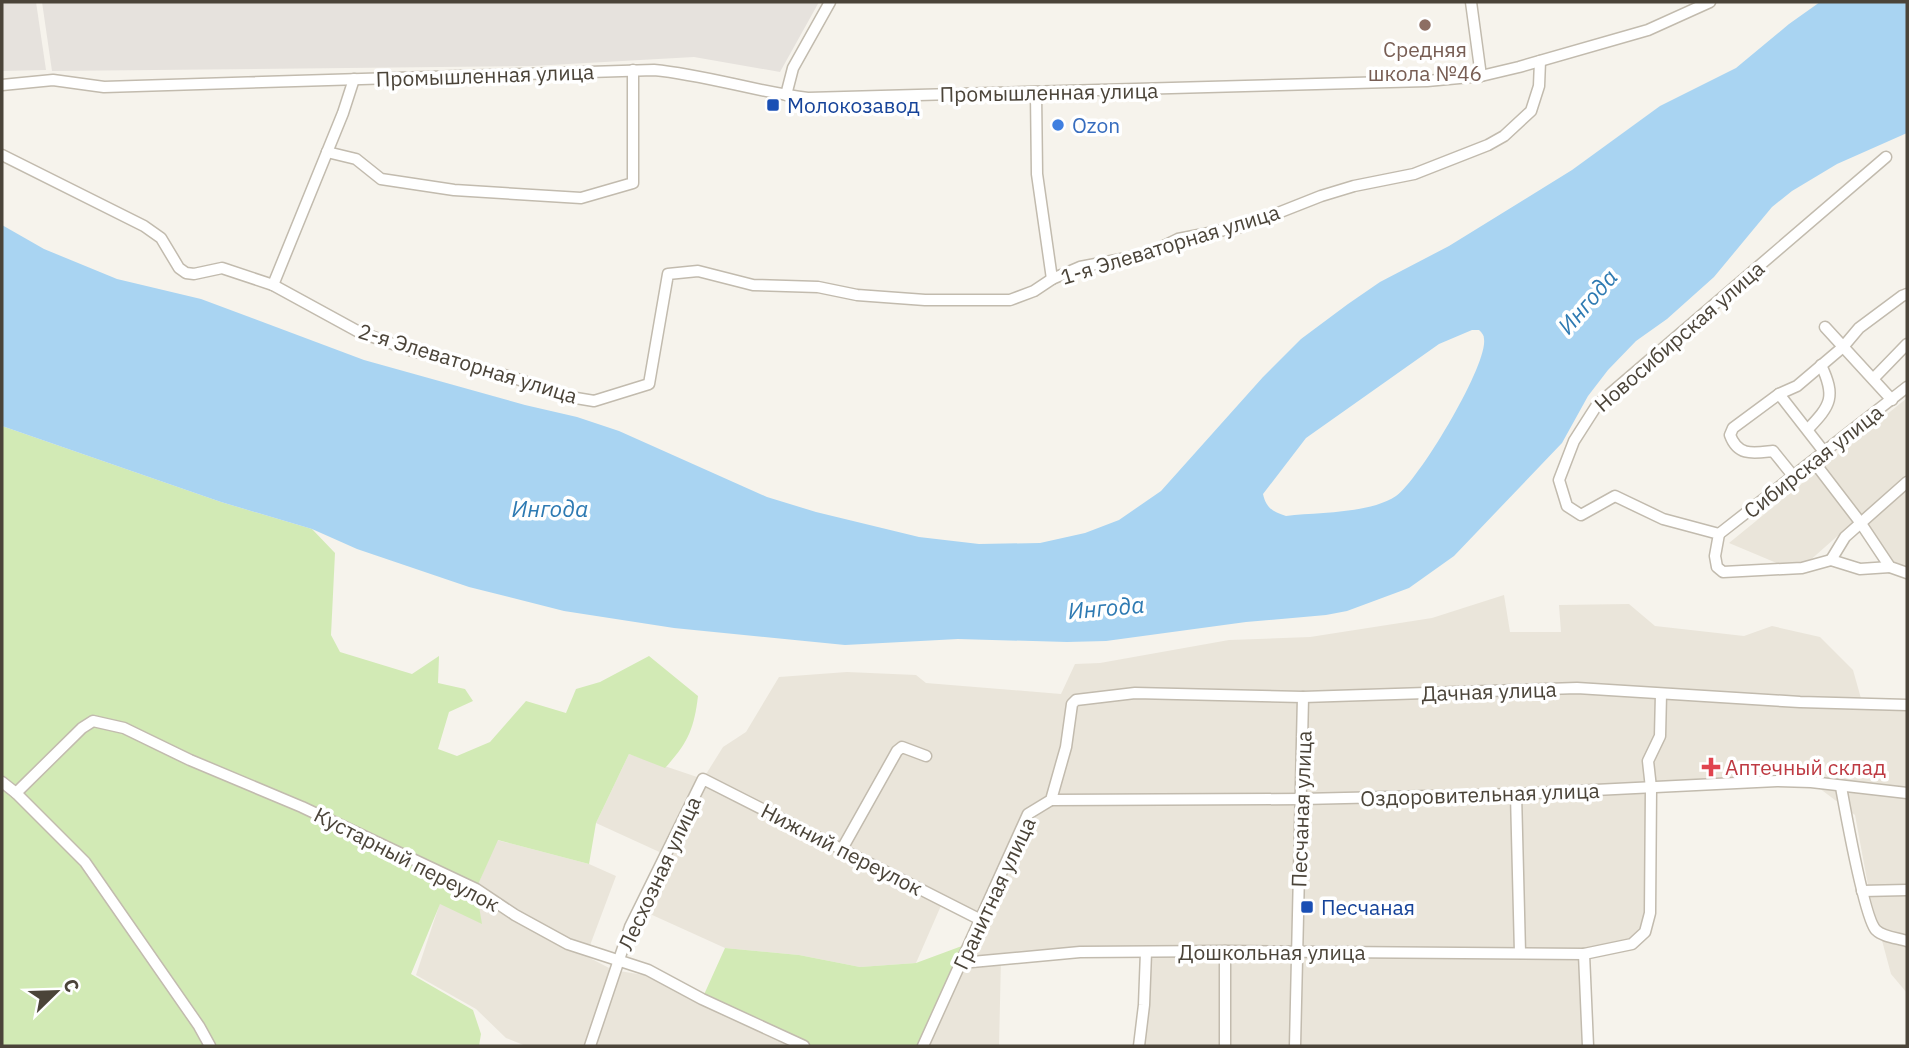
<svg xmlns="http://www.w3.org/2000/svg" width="1909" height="1048" font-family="'IBM Plex Sans',sans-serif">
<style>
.residential{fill:#eae5da}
.industrial{fill:#e6e2dd}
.green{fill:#d2eab5}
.water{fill:#a9d4f2;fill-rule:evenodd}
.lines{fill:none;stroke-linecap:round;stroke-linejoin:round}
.minor-casing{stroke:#c2bbae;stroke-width:13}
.minor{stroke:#fff;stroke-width:10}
.education-dot{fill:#8d6e63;stroke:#fff;stroke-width:2.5}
.transit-dot{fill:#1a4fb4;stroke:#fff;stroke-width:2.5}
.shop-dot{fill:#3f7fe0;stroke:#fff;stroke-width:2.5}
.health-dot{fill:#e0444e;stroke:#fff;stroke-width:2.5}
.labels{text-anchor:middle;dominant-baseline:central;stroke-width:7;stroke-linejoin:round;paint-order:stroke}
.education-label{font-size:21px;fill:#785e54;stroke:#fff}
.street-label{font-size:21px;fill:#4b4439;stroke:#fff}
.transit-label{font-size:21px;fill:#164399;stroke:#fff;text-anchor:start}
.shop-label{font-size:21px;fill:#366cbe;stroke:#fff;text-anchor:start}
.health-label{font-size:21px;fill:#be3a42;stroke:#fff;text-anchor:start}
.water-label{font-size:23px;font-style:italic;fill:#2e7ab2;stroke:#fff}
</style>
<rect width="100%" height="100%" fill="#f6f3ec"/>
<!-- residential -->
<g class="residential">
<polygon points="1907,398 1907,568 1896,567 1867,529 1851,524 1807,563 1779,564 1729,543"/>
<polygon points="1504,595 1510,632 1561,632 1559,605 1629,604 1655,626 1744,636 1772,626 1820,637 1853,670 1862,702 1907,704 1907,993 1891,974 1870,896 1855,815 1811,782 1651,788 1645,932 1632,944 1584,954 1588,1046 1139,1046 1146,952 1001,959 999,1046 923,1046 980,920 943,901 916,963 860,967 799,955 725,948 639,909 666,855 596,823 629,754 703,779 723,747 746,732 779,677 847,672 916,675 926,683 1061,694 1075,664 1100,663 1229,640 1310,637 1432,618"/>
<polygon points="497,840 589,864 616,876 586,956 613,970 644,975 791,1046 526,1046 506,1038 476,1009 416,975 440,903 481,923 476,889"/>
</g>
<!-- industrial -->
<g class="industrial">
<polygon points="2,2 36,2 46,70 2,71"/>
<polygon points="42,2 819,2 780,72 694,57 533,66 52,71"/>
</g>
<!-- green -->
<g class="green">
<path d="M2,426L221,502L312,529L335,553L331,635L340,652L412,674L439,656L438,683L465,689L473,701L449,712L438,749L457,756L490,742L526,701L566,713L576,689L600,682L649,656L698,696C694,729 688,743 665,768L629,754L596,823L589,864L498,840L476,889L482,924L440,904L411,974L473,1010L481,1034L479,1046H2Z"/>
<polygon points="970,943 923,1046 804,1046 702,999 725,948 799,955 860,967 916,963"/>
</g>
<!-- water -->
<path class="water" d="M1820,2H1907V133L1837,164L1792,191L1772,207L1714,277L1667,319L1636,341L1608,370L1588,396L1562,443L1454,556L1409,588L1347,611L1326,615L1246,622L1106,641L1067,642L958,639L845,645L674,628L564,611L469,587L357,549L312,529L221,502L2,426V225L44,249L117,279L201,299L364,360L525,405L577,417L619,431L767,497L816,512L919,537L979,544L1040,543L1085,533L1119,520L1161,491L1263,377L1301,339L1348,304L1380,282L1449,246L1572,170L1660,106L1736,68L1789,24ZM1472,330H1479C1482,333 1484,335 1484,339C1488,365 1419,480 1396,496C1369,514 1318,512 1286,516C1273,512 1266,508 1263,494L1306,438L1439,344Z"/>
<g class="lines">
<defs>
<g id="minor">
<polyline points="1471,2 1481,76"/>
<path d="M2,85L53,80L104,87L654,70C707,75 756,92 808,98L1427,81L1481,76L1519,67L1648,30L1710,2"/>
<polyline points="1036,93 1037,174 1052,279"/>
<polyline points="786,95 793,68 830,2"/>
<polyline points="327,152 356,159 381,179 454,190 581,198 633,183 633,70"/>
<polyline points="2,155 144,226 161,238 179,268 186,273 194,274 222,268 273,285 359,332 413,351 508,376 570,397 594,401 649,384 668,274 698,271 753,285 818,287 857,295 925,300 1010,300 1034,291 1052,279 1080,267 1147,254 1178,239 1245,226 1321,196 1354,186 1414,174 1488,145 1504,136 1531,111 1539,86 1540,61"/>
<polyline points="1886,157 1597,405 1574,441 1559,480 1567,506 1581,515 1615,496 1663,519 1719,534 1715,556 1717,567 1723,572 1802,568 1831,560 1860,569 1890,567"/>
<polyline points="273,285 343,113 354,79"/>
<polyline points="1825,327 1892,400"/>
<polyline points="1874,378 1907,344"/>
<polyline points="1779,394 1825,453"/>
<path d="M1808,429C1831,405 1836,397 1821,365"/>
<polyline points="1814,462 1860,522 1890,567 1907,573"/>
<path d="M1794,477L1773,451C1754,453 1738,457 1730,435L1733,428L1779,394L1797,386L1843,347L1859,328L1902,296L1907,294"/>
<polyline points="1719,534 1907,387"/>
<polyline points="1831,560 1845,537 1907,482"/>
<polyline points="2,782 16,793 82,728 93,721 124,728 190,760 302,807 476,889 515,915 568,944 648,970 702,999 804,1046"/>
<path d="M1841,787C1845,809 1865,920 1876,930C1883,937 1898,938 1907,941"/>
<polyline points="16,793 85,862 199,1026 210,1046"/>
<polyline points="1516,794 1520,953"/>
<polyline points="1051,800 1302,799 1516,794 1777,781 1811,782 1907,793"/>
<polyline points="842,849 897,751 902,747 926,756"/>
<polyline points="1862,891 1907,890"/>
<polyline points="1225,951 1225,1046"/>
<polyline points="1584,954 1588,1046"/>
<polyline points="961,963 1080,952 1225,951 1584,954 1632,944 1645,932 1650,913 1651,788 1648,761 1660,736 1661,694"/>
<polyline points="590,1046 630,927 703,779 981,920"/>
<polyline points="923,1046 1028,814 1051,800 1066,747 1072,704 1076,700 1135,693 1303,697 1577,688 1800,702 1907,705"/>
<polyline points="1139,1046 1144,1005 1146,952"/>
<polyline points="1295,1046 1303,697"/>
</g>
</defs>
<!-- minor casing -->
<use href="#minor" class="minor-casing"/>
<!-- minor -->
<use href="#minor" class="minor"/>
</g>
<!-- markers -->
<circle class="education-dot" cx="1425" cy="25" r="7"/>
<g class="transit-dot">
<rect x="766" y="98" width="14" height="14" rx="3.5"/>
<rect x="1300" y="900" width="14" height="14" rx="3.5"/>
</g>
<circle class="shop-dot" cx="1058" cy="125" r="7"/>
<path class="health-dot" d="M1707.5 756.5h7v7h7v7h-7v7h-7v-7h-7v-7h7z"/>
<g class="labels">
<!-- education labels -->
<g class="education-label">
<text x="1425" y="49">Средняя<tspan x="1425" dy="24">школа №46</tspan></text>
</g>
<!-- street labels -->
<g class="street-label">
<text transform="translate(485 75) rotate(-2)">Промышленная улица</text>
<text transform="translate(1049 92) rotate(-1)">Промышленная улица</text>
<text transform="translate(1170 244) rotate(-17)">1-я Элеваторная улица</text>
<text transform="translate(1679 336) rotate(-41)">Новосибирская улица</text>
<text transform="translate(468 363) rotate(17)">2-я Элеваторная улица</text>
<text transform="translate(1813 461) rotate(-38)">Сибирская улица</text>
<text transform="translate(1489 691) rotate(-2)">Дачная улица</text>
<text transform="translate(1480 794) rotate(-2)">Оздоровительная улица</text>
<text transform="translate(1301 809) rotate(-88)">Песчаная улица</text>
<text transform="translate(842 849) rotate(27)">Нижний переулок</text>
<text transform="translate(407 859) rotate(27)">Кустарный переулок</text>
<text transform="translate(659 873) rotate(-65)">Лесхозная улица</text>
<text transform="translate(994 893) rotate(-65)">Гранитная улица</text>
<text x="1272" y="952">Дошкольная улица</text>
</g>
<!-- transit labels -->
<g class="transit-label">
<text x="787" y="105">Молокозавод</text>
<text x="1321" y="907">Песчаная</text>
</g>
<!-- shop labels -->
<g class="shop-label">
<text x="1072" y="125">Ozon</text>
</g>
<!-- health labels -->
<g class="health-label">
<text x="1725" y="767">Аптечный склад</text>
</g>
<!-- water labels -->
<g class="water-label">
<text transform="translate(1587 301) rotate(-49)">Ингода</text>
<text x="550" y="508">Ингода</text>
<text transform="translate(1106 607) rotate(-5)">Ингода</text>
</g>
</g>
<!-- border -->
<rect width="1909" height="1048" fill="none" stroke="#4b4439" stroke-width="7"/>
<!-- north arrow -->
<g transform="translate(56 992) rotate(67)" stroke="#ffffff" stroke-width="5" paint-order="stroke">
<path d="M0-5L12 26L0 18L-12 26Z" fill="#4b4439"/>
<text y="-10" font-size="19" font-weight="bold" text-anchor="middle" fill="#4b4439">С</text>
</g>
</svg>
